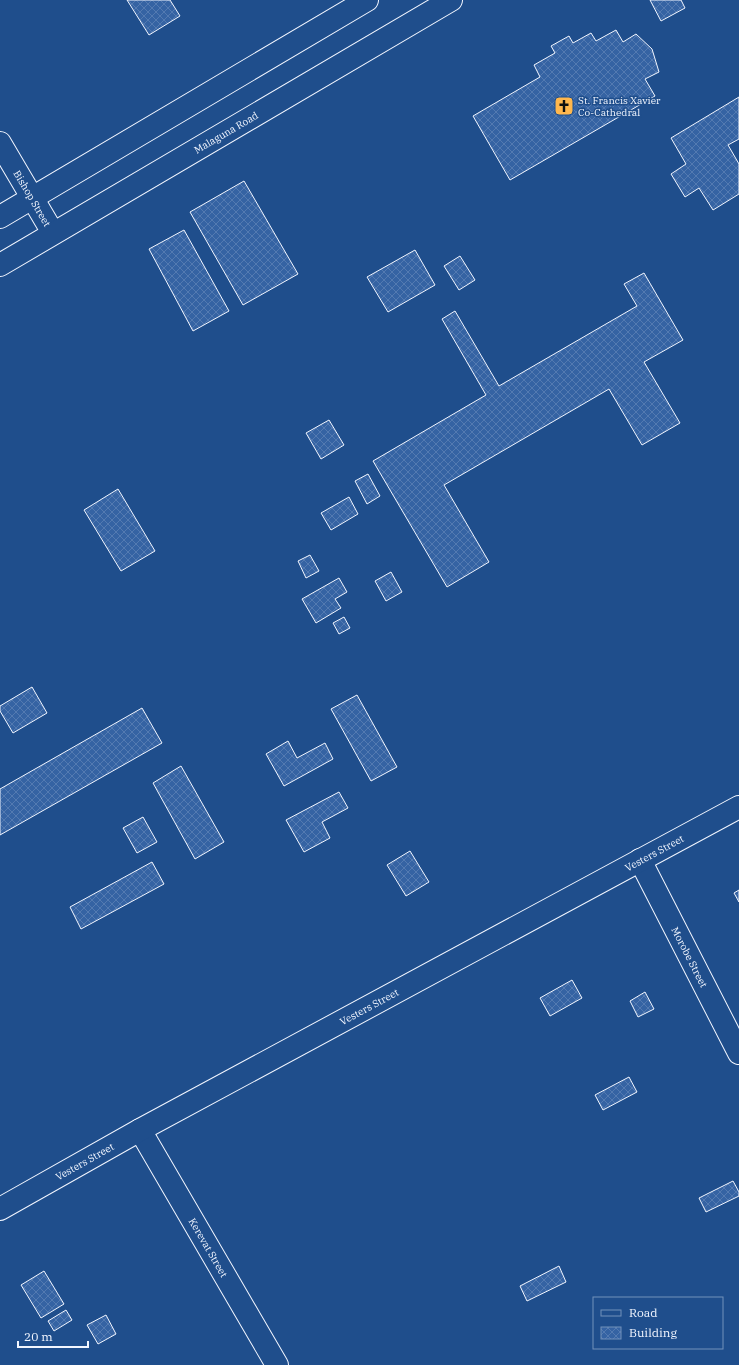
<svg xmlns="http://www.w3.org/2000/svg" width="739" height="1365" font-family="'IBM Plex Serif',serif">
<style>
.building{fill:url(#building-cross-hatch);stroke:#f2f6ff}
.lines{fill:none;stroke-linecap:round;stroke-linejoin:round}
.minor-casing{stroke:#f2f6ff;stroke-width:24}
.minor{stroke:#1f4e8c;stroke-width:22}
.labels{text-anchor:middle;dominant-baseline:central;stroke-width:3;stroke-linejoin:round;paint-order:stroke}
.poi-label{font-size:10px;fill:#f2f6ff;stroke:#1f4e8c;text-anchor:start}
.street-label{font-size:10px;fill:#f2f6ff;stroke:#1f4e8c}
</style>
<defs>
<pattern id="building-cross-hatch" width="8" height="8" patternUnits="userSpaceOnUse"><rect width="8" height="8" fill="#3563a3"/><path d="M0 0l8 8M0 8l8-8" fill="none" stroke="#537ab1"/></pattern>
</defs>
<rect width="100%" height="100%" fill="#1f4e8c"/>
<!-- building -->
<g class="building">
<polygon points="127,0 170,0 180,16 149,35"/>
<polygon points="650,0 681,0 685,8 661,21"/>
<polygon points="616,30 623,42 636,34 652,49 659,72 645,79 655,96 510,180 473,116 540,77 534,65 555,53 551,46 569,36 573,43 591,33 596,41"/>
<polygon points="739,97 739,139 728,145 739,164 739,194 713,210 699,188 685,197 671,174 686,164 671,138"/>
<polygon points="244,181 298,274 243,305 190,212"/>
<polygon points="184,230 229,311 193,331 149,249"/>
<polygon points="415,250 435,285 388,312 367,277"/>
<polygon points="460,256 475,280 459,290 444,266"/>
<polygon points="644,273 683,340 644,362 680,423 642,445 609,389 444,485 489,562 447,587 373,461 486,395 442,319 455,311 499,386 637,306 624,284"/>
<polygon points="329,420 344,445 321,459 306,433"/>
<polygon points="368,474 380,496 367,504 355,481"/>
<polygon points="118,489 155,551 121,571 84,510"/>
<polygon points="349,497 358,514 331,530 321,513"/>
<polygon points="310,555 319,571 306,578 298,561"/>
<polygon points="391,572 402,592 386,601 375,581"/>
<polygon points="339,578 347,592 335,599 341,608 316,623 302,599"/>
<polygon points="344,617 350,628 339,634 333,623"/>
<polygon points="32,687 47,713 13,733 0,711 0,706"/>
<polygon points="357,695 397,767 371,781 331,709"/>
<polygon points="142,708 162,743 0,835 0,789"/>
<polygon points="288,741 297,758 325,743 333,759 284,786 266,754"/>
<polygon points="181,766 224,842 195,859 153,783"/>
<polygon points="339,792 348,808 322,822 330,838 304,852 286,820"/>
<polygon points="143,817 157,842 137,853 123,828"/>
<polygon points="410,851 429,882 406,896 387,865"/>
<polygon points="152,862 164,884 81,929 70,907"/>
<polygon points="739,890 739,902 734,893"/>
<polygon points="572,980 582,998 550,1016 540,998"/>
<polygon points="645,992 654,1009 638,1017 630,1001"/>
<polygon points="629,1077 637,1092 603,1110 595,1095"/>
<polygon points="733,1181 739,1192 739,1196 706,1212 699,1198"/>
<polygon points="559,1266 566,1282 527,1301 520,1286"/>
<polygon points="44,1271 64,1304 41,1318 21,1285"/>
<polygon points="66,1310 72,1320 54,1331 48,1321"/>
<polygon points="106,1315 116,1334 98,1344 87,1325"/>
</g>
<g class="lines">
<defs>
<g id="minor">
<path id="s1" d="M0,143L53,233"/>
<polyline points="0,217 367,0"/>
<path id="s2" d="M0,265L451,0"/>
<path id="s3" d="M640,860L739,1053"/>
<path id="s4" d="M140,1130L277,1365"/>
<path id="s5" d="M0,1209L140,1130L739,807"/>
</g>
</defs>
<!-- minor casing -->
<use href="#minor" class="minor-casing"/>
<!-- minor -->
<use href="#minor" class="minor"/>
</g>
<!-- icons -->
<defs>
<symbol id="church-square" viewBox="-11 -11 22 22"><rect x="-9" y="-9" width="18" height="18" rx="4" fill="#ffb74d" stroke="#1f4e8c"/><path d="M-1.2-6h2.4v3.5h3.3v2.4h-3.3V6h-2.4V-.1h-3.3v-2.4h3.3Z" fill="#111"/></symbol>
</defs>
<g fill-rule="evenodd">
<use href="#church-square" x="553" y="95" width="22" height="22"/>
</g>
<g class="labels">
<!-- poi labels -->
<g class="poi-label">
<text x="578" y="100">St. Francis Xavier<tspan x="578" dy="12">Co-Cathedral</tspan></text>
</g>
<!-- street labels -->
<g class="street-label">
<text stroke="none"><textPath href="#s2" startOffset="262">Malaguna Road</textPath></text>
<text stroke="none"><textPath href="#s1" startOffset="64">Bishop Street</textPath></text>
<text stroke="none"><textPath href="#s5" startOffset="745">Vesters Street</textPath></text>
<text stroke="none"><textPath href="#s3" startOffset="109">Morobe Street</textPath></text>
<text stroke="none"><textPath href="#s5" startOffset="421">Vesters Street</textPath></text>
<text stroke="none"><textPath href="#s5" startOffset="97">Vesters Street</textPath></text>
<text stroke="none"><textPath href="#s4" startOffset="136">Kerevat Street</textPath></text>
</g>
</g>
<!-- legend -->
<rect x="593" y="1297" width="130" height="52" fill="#1f4e8c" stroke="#7391ba"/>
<rect x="601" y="1310" width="20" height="6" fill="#1f4e8c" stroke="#7391ba"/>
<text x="629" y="1317" font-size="12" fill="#f2f6ff">Road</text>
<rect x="601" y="1327" width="20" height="12" fill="url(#building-cross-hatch)" stroke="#7391ba"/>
<text x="629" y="1337" font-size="12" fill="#f2f6ff">Building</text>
<!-- scale -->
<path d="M18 1341v6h70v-6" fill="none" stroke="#f2f6ff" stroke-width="2"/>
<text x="24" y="1341" font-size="12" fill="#f2f6ff" stroke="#1f4e8c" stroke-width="3" paint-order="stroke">20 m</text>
</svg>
